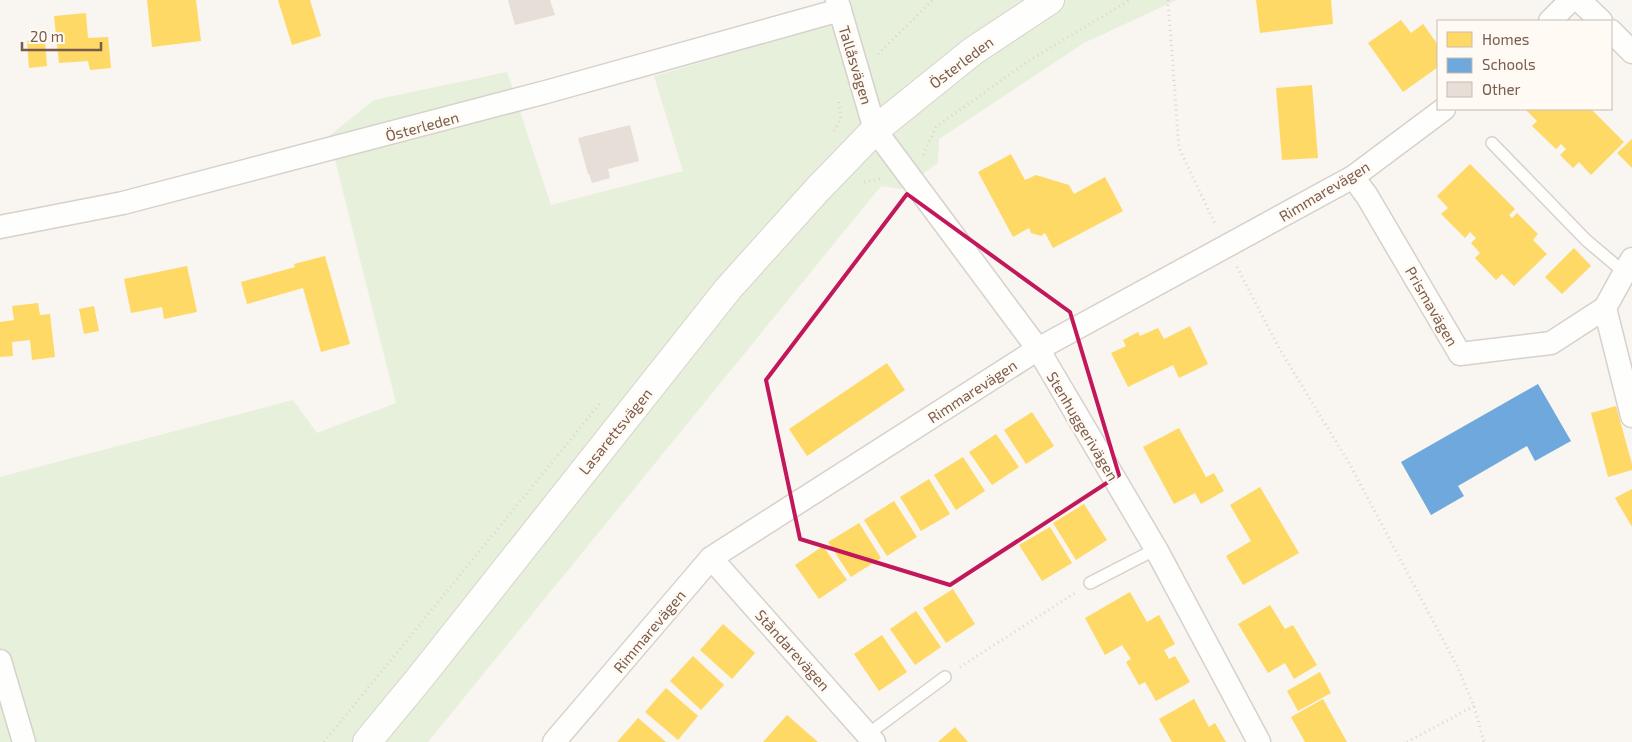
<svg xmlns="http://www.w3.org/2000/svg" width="1632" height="742" font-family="'Exo 2',sans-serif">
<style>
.green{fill:#e7f0db}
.homes{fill:#ffd966}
.schools{fill:#6fa8dc}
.building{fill:#e6ded7}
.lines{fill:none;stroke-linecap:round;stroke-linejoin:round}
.lane-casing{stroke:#d7d1cb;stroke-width:14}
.street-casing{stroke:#d7d1cb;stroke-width:25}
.secondary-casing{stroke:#d9d2cb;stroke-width:30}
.path{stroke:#dcd5d0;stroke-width:3;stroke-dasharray:1 4;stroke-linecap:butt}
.lane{stroke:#fefefd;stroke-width:11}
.street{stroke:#fefefd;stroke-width:22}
.secondary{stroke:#fefefd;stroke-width:28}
.marked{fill:none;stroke:#c2185b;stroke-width:4;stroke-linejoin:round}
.labels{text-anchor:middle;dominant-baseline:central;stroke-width:5;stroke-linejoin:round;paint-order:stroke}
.street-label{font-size:15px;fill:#7a5c4d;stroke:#fffaf3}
</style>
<rect width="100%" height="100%" fill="#f9f5f0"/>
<!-- green -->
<polygon class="green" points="826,0 1177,0 1084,43 939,139 938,163 901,189 881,186 428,742 0,742 0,477 293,400 317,433 396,403 329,136 374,100 507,72 551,205 683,171 654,76 813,30"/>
<!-- homes -->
<g class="homes">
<polygon points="147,0 196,0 201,41 152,47"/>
<polygon points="278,0 310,0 321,36 292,45"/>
<polygon points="1256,0 1331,0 1333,24 1260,33"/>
<polygon points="86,13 88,38 108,37 111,68 90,70 88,61 59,63 54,16"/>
<polygon points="1401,20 1411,33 1423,24 1438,45 1438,67 1403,92 1368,43"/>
<polygon points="45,39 47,66 29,68 27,41"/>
<polygon points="1312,85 1318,158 1282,160 1276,88"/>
<polygon points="1525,109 1591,109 1624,142 1591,175 1579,162 1573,168 1560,155 1566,149 1561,144 1556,149 1532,126 1537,121"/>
<polygon points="1632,139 1632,168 1617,153"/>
<polygon points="1011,154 1025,180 1036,175 1069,185 1074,194 1105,177 1123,211 1053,248 1045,233 1041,236 1031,233 1029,228 1013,237 978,172"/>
<polygon points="1470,164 1515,209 1509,215 1512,218 1517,213 1538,234 1533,240 1547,254 1514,286 1502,274 1496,280 1475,258 1480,253 1471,243 1476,238 1470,232 1465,238 1441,214 1448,208 1437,196"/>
<polygon points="1574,248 1591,266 1562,294 1545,277"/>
<polygon points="325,256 350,344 321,352 303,288 247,304 241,282 295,267 294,264"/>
<polygon points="187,266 197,312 164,319 162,307 131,313 124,279"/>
<polygon points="38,303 40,315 50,314 55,357 32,360 30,340 12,342 13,356 0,357 0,322 14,320 12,306"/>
<polygon points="94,306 99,331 84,334 79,309"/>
<polygon points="1190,326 1208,364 1179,378 1173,365 1128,387 1111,353 1126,346 1123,340 1138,332 1140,336 1158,328 1164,339"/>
<polygon points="887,363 905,390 807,456 789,429"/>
<polygon points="1616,406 1632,464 1632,470 1608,477 1591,413"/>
<polygon points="1032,412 1054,446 1026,464 1004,430"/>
<polygon points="1179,428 1206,477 1214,473 1224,491 1201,504 1195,493 1174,504 1143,447"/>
<polygon points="996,434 1019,467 992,485 969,452"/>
<polygon points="963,457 985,491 956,510 934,475"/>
<polygon points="929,479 950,514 921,531 900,497"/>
<polygon points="1260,487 1299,553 1243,585 1226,556 1251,541 1230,505"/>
<polygon points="1632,489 1632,527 1615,498"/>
<polygon points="894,501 917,537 887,556 864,520"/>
<polygon points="1084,504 1107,540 1076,560 1053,523"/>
<polygon points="859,523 881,558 851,577 828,542"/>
<polygon points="1050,527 1072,563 1042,581 1019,545"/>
<polygon points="823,546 847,580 819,599 795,565"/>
<polygon points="953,589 975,624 946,643 923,608"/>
<polygon points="1130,592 1147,622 1159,615 1175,644 1164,650 1169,659 1175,656 1190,682 1156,701 1145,682 1139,685 1126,662 1131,659 1122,645 1105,655 1085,618"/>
<polygon points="1270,605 1285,629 1293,625 1317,665 1294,679 1285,663 1268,673 1238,624"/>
<polygon points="916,611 941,647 915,665 890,629"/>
<polygon points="723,624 755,653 732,679 700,650"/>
<polygon points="882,635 907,672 879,691 854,654"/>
<polygon points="693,656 724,685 701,710 670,681"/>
<polygon points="1320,672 1331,693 1298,711 1287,691"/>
<polygon points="666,688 698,716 678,740 645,712"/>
<polygon points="1194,699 1209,727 1215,723 1226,742 1172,742 1159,719"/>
<polygon points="1323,699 1347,742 1305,742 1291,717"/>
<polygon points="787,715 818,742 763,742"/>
<polygon points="638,718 666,742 617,742"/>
<polygon points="955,727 968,742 938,742"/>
</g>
<!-- schools -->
<polygon class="schools" points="1538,384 1571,441 1535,461 1527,446 1458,486 1464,496 1431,515 1401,462"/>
<!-- building -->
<g class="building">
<polygon points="508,0 550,0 555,15 515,25"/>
<polygon points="630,125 639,161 608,169 610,178 592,183 589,174 588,174 578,138"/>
</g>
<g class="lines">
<defs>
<g id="lane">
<polyline points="1492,143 1586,240 1625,273"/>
<polyline points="1090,583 1156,549"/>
<polyline points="864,737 945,677"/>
</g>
<g id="street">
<polyline points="837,0 875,130 1038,349 1156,549 1259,742"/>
<polyline points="1579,0 1601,21"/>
<polyline points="1550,21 1571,0"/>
<polyline points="1611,31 1632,52"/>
<polyline points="1353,177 1367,196 1460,354 1551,343 1605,308"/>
<polyline points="0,227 123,203 546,92 840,10"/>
<polyline points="1632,259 1605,308 1632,416"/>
<polyline points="711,558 874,742"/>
<polyline points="0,661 24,742"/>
<polyline points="554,742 711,558 1038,349 1353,177 1444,109"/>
</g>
<polyline id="secondary" points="367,742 419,679 728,289 817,190 875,130 973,51 1050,0"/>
</defs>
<!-- lane casing -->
<use href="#lane" class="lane-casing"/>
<!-- street casing -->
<use href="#street" class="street-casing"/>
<!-- secondary casing -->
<use href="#secondary" class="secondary-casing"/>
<!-- path -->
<g class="path">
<polyline points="1168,0 1179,148 1216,226"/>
<polyline points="878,54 933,0"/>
<polyline points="834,131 841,119 839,102"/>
<polyline points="923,155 936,127 1030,60 1130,0"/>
<polyline points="864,182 880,179"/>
<polyline points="1237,267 1279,348 1349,463 1457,666 1474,706 1484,742"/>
<polyline points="960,667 1075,593"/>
<polyline points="324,742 602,401"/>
<polyline points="1407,742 1474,706"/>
</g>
<!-- lane -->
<use href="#lane" class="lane"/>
<!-- street -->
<use href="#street" class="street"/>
<!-- secondary -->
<use href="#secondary" class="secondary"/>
</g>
<!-- marked area -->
<path class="marked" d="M907,194L1070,312L1119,475L950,585L800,539L766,380Z"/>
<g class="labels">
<!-- street labels -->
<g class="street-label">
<text transform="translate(961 62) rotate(-37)">Österleden</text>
<text transform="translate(856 65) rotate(73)">Tallåsvägen</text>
<text transform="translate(422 126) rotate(-15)">Österleden</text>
<text transform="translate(1324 191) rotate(-31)">Rimmarevägen</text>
<text transform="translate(1432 306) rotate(60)">Prismavägen</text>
<text transform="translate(972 391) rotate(-33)">Rimmarevägen</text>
<text transform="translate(1083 426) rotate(59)">Stenhuggerivägen</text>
<text transform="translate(615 431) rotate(-51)">Lasarettsvägen</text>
<text transform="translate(649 631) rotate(-50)">Rimmarevägen</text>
<text transform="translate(793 650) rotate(48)">Ståndarevägen</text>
</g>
</g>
<!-- legend -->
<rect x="1437" y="20" width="175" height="90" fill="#fffaf3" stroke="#cabbb1"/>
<rect x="1447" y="32" width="25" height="15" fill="#ffd966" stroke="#cabbb1"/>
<text x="1482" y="45" font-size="15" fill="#7a5c4d">Homes</text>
<rect x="1447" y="58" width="25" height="15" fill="#6fa8dc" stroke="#cabbb1"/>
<text x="1482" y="70" font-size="15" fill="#7a5c4d">Schools</text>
<rect x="1447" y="82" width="25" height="15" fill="#e6ded7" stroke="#cabbb1"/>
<text x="1482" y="95" font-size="15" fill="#7a5c4d">Other</text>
<!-- scale -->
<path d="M22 42v8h79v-8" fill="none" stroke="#7a5c4d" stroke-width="2.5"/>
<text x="30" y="42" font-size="15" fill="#7a5c4d" stroke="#fffaf3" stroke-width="4" paint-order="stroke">20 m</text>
</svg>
